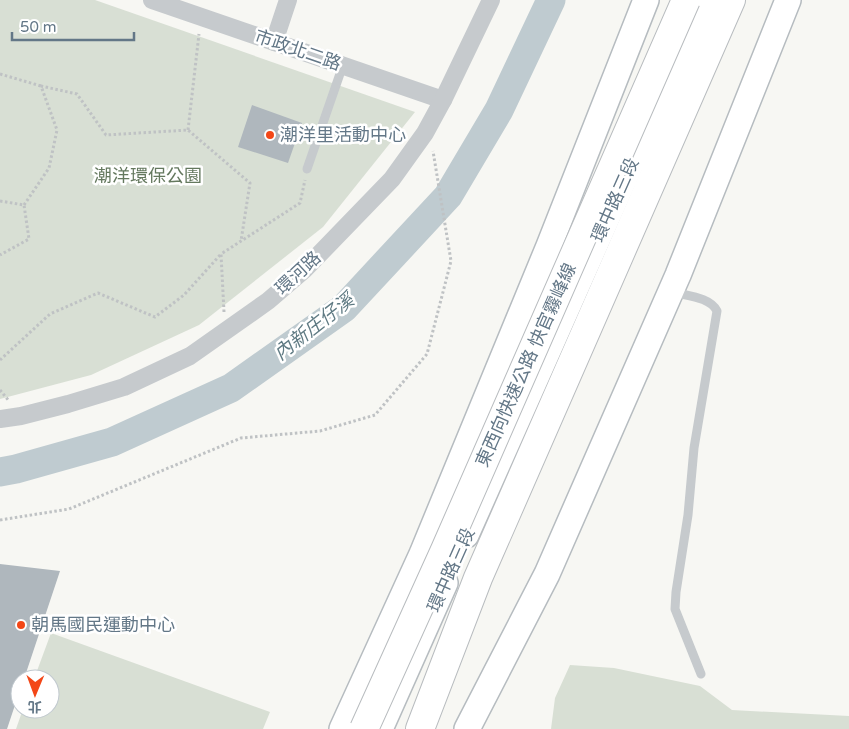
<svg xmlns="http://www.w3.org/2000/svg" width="849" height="729" font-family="'Varela Round','Noto Sans TC',sans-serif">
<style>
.green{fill:#d8dfd4}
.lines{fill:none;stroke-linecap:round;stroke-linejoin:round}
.river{stroke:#bfcbd0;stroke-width:29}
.building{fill:#afb7bd}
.secondary-casing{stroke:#b6bcc0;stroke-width:28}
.highway-casing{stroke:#b8bcbf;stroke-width:30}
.path{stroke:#bfc2c4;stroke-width:3;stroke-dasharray:2.5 2.5;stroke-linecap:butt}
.lane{stroke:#c6cacd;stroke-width:9}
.street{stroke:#c6cacd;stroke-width:18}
.secondary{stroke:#fff;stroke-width:25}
.highway{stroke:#fff;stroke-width:28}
.highway-bridge-casing{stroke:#b8bcbf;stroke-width:30;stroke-linecap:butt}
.highway-bridge{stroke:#fff;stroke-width:28}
.poi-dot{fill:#f34717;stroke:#fff;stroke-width:2}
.labels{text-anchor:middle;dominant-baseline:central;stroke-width:5;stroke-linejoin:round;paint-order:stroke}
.street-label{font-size:18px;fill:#637787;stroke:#fff}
.poi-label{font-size:18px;fill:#637787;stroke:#fff;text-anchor:start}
.park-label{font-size:18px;fill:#64785e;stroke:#fff}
.water-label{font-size:19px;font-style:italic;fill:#5f7a83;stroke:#fff}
</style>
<rect width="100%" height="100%" fill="#f7f7f3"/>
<!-- green -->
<g class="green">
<polygon points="0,0 95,0 415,112 323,227 199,325 91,375 0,399"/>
<polygon points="51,633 270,712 263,729 16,729 23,709 50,709 50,679 34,679"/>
<polygon points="570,665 614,668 700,686 732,710 849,716 849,729 551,729 555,698"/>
</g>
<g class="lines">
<!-- river -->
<polyline class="river" points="0,472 16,469 112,442 231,388 344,308 448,196 499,110 551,0"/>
</g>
<!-- building -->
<g class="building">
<polygon points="252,105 302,123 288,163 238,147"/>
<polygon points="0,564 60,571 24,679 20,679 20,690 7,729 0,729"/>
</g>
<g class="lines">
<defs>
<g id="secondary">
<polyline points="466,535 704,0"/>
<polyline points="342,729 422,554 549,246 646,0"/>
<polyline points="380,729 445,583"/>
<polyline points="467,729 547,574 678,275 788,0"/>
</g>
<polyline id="highway" points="420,729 478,578 731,0"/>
</defs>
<!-- secondary casing -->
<use href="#secondary" class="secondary-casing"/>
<!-- highway casing -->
<use href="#highway" class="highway-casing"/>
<!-- path -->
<g class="path">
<polyline points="0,74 41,86"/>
<polyline points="188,130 199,34"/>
<polyline points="0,201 24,205 29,239 0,255"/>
<polyline points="24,205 49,168 57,130 41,86 77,94 106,135 188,130 250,183 241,241"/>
<polyline points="224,312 221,254 300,203 305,180"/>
<polyline points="0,360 50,314 98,293 155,317 184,295 221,254"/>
<polyline points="0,390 9,401"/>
<polyline points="0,520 69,509 241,438 320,431 375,415 427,354 451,261 433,151"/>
</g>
<!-- lane -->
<g class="lane">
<polyline points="307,169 343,65"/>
<path d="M673,292C687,296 710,297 717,311L694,448L688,515L676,592L675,609L701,674"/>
</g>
<!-- street -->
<g class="street">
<polyline points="152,0 443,100"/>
<polyline points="274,42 288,0"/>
<polyline points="0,419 21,416 68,404 124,387 190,356 268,301 304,270 392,179 425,133 443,100 491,0"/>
</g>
<!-- secondary -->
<use href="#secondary" class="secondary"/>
<!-- highway -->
<use href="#highway" class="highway"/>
<defs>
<polyline id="highway-bridge" points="364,729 445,550 686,0"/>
</defs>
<!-- highway-bridge casing -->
<use href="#highway-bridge" class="highway-bridge-casing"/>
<!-- highway-bridge -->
<use href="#highway-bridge" class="highway-bridge"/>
</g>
<!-- markers -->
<g class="poi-dot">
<circle cx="270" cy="135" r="5"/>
<circle cx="21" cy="625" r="5"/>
</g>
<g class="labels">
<!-- street labels -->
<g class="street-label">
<text transform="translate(298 50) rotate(19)">市政北二路</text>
<text transform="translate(615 200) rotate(-66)">環中路三段</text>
<text transform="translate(298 273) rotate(-43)">環河路</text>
<text transform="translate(526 365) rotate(-66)">東西向快速公路 快官霧峰線</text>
<text transform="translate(451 570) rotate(-66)">環中路三段</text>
</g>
<!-- poi labels -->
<g class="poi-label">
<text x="280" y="135">潮洋里活動中心</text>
<text x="31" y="625">朝馬國民運動中心</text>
</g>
<!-- park labels -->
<g class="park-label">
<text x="148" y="176">潮洋環保公園</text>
</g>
<!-- water labels -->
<g class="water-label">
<text transform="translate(314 327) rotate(-38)">內新庄仔溪</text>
</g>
</g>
<!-- north arrow -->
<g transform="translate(35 694) rotate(181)"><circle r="24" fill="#ffffff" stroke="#c1c9cf"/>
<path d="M0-4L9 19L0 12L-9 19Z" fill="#f34717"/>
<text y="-8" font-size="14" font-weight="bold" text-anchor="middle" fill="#637787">北</text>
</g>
<!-- scale -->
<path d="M12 32v8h122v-8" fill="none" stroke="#637787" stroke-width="2.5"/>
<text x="20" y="32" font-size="15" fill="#637787" stroke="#ffffff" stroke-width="4" paint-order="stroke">50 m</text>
</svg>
